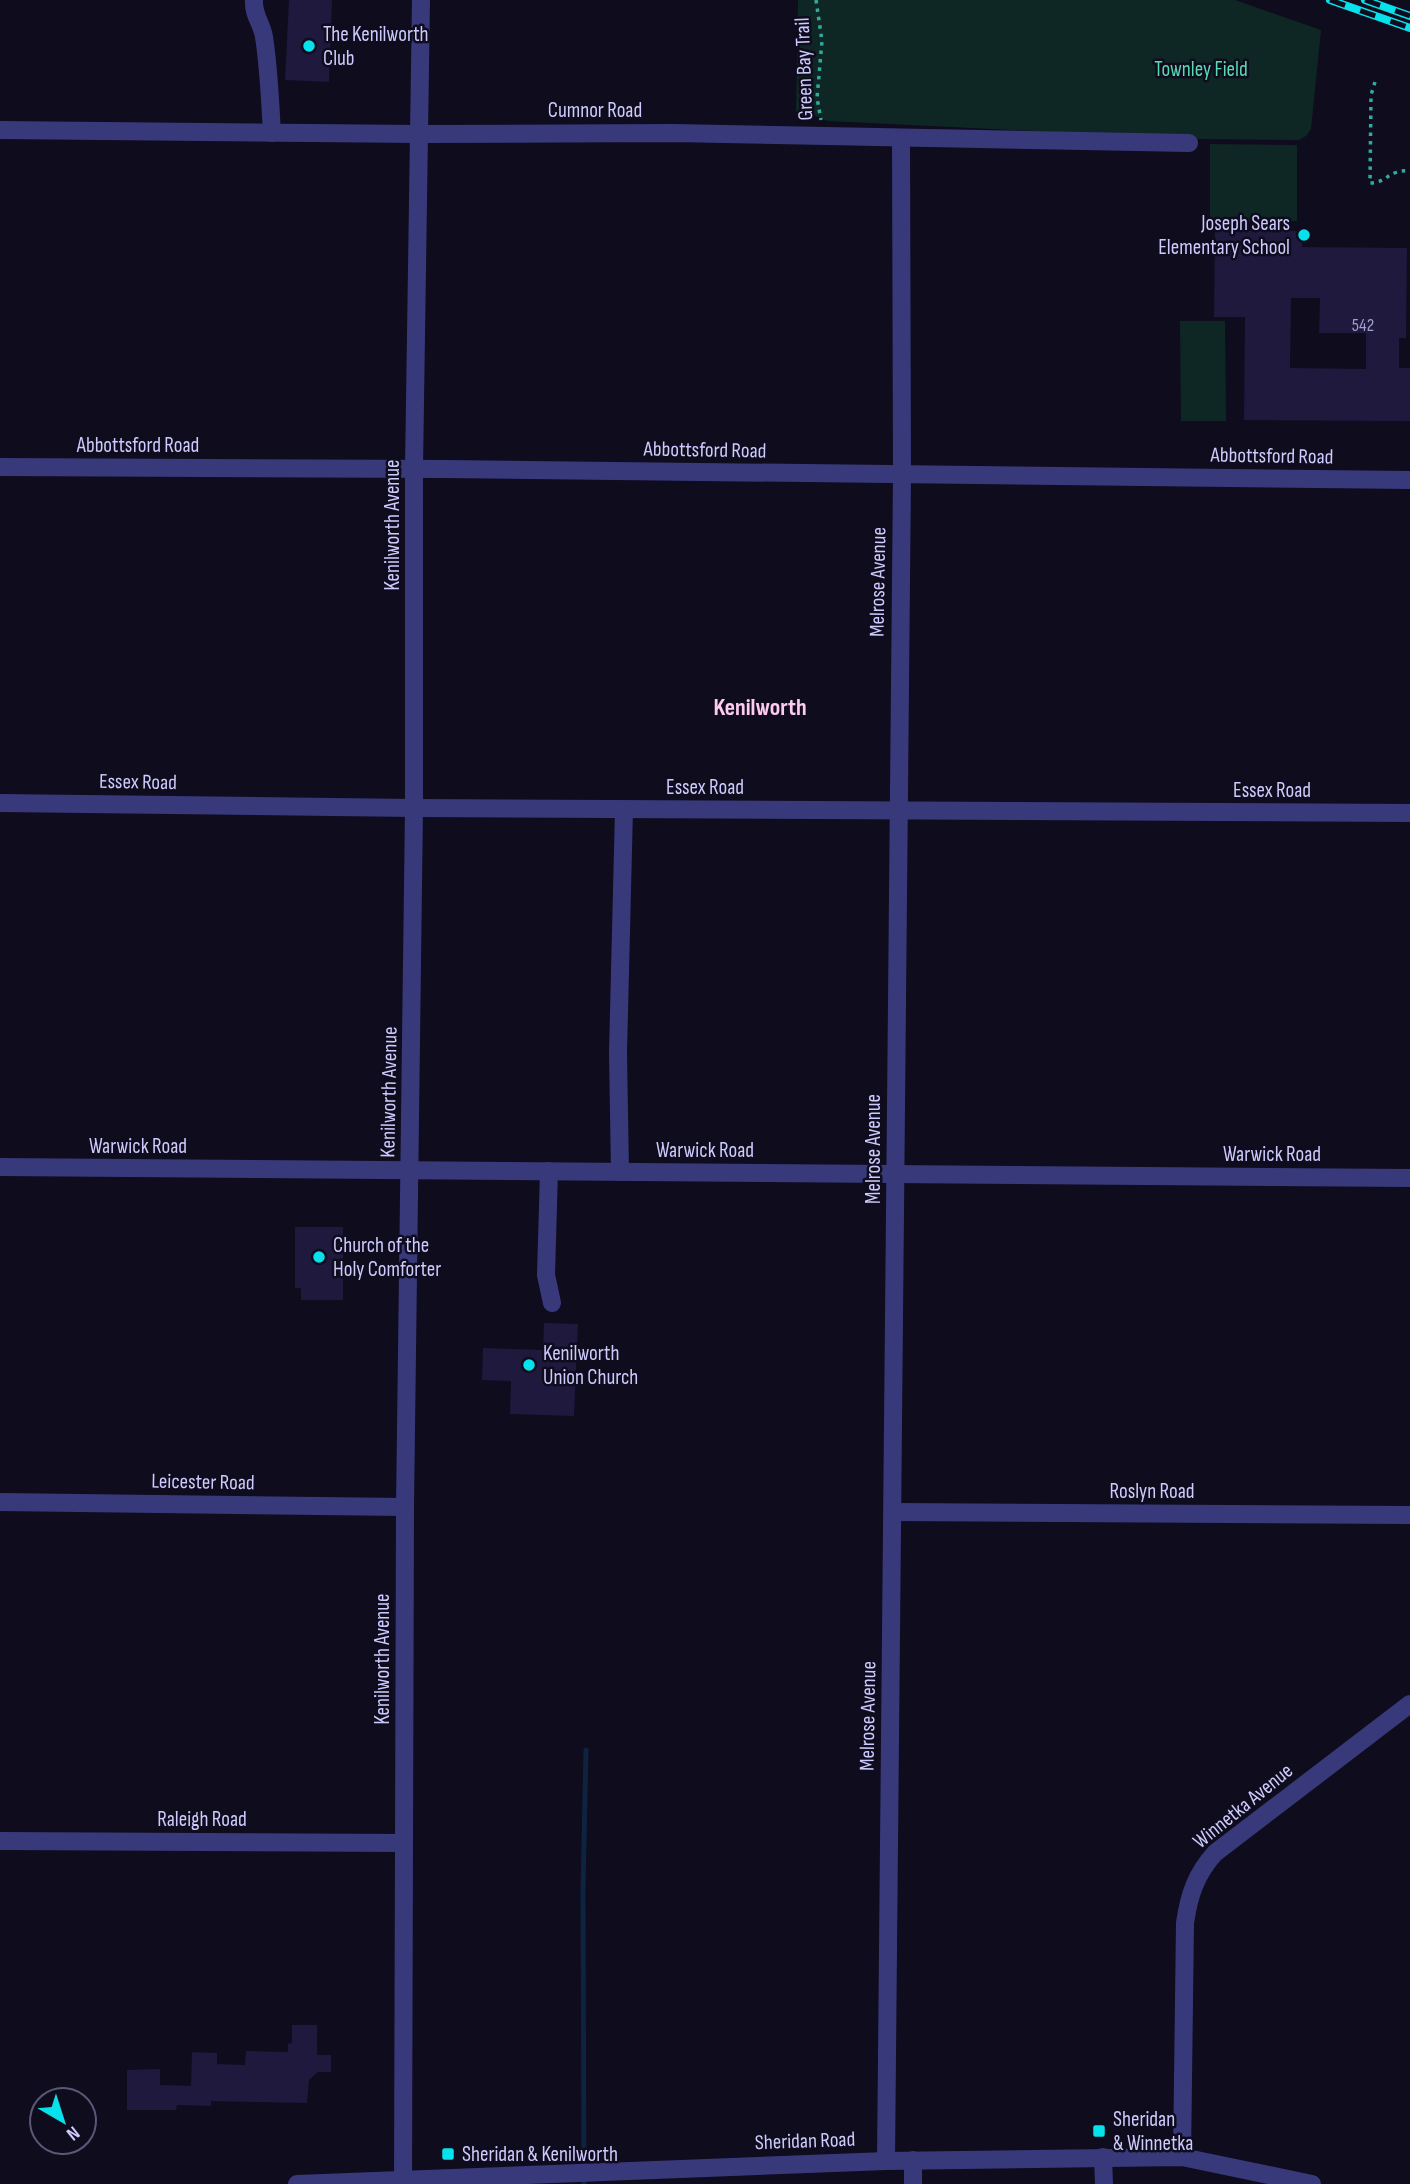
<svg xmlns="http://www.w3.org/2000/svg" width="1410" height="2184" font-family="'Sofia Sans Condensed',sans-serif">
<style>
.green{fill:#0f2724}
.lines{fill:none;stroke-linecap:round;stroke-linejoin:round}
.stream{stroke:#0d2340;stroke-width:5}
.building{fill:#1e193d;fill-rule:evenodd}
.path{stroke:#30ab9d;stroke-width:3.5;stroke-dasharray:3.5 5;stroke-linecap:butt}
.minor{stroke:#38397b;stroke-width:18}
.rail-casing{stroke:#07e1ec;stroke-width:8}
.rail{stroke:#0e0c1d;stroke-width:5;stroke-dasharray:16;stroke-linecap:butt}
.poi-dot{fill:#07e1ec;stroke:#0e0c1d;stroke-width:2.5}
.labels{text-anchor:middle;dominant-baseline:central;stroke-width:5;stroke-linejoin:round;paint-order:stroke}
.number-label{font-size:18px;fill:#a19ecd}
.poi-label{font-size:21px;fill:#cdcafd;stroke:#0e0c1d;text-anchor:start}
.street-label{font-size:21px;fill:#cdcafd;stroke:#0e0c1d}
.park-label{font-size:21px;fill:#59dab3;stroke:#0e0c1d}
.quarter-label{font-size:24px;font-weight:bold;fill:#fdcbee;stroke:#0e0c1d}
</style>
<rect width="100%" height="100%" fill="#0e0c1d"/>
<!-- green -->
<g class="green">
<polygon points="798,0 1235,0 1321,30 1311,129 1306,136 1299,140 1201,139 828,121 807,112 796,112"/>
<polygon points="1210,144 1297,145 1297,221 1210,222"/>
<polygon points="1180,321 1225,321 1226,421 1181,421"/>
</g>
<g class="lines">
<!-- stream -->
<polyline class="stream" points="584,2184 583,1889 586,1750"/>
</g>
<!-- building -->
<g class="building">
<polygon points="289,0 332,0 329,82 285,80"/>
<path d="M1215,231H1302V247L1407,248L1406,338H1399V368H1410V421L1244,420L1245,317H1214ZM1291,298H1320L1319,333H1366V369L1290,368Z"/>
<polygon points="295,1227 343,1227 343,1300 301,1300 301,1288 295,1288"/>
<polygon points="544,1323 578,1324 574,1416 510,1414 511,1381 482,1380 483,1348 543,1350"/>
<polygon points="292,2025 317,2025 317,2055 331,2055 331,2072 318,2072 309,2080 307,2103 211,2101 211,2106 177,2105 176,2110 127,2110 127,2070 160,2069 160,2085 191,2086 192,2052 217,2053 217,2064 245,2065 246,2051 288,2052 288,2044 292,2043"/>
</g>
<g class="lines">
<!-- path -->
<g class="path">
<polyline points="816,0 822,41 817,98 821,120"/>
<path d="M1375,82L1371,95L1370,183C1387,183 1389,169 1410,171"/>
</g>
<!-- minor -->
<g class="minor">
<path d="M254,0C253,16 262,23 264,37C269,69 270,101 272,133"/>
<polyline points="0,130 420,134 673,133 1189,143"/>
<polyline points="0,467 444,469 1410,480"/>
<polyline points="0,803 414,808 1410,813"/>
<polyline points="0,1167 1410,1178"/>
<polyline points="549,1171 546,1275 552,1303"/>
<polyline points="620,1172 618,1053 624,809"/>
<polyline points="0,1502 405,1507"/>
<polyline points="893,1512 1410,1515"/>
<polyline points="0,1841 404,1843"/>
<polyline points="1103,2157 1104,2184"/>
<path d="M1182,2157L1185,1923C1189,1895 1196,1874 1215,1853L1410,1704"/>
<polyline points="886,2161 902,475 901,138"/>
<polyline points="297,2184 886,2161 1182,2157 1312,2184"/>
<polyline points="403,2184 405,1507 414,808 414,469 421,0"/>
<polyline points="913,2184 913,2160"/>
</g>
<defs>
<g id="rail">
<polyline points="1330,0 1410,28"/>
<polyline points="1365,0 1410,16"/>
</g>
</defs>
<!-- rail casing -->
<use href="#rail" class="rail-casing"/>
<!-- rail -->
<use href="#rail" class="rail"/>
</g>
<!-- markers -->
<g class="poi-dot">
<circle cx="309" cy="46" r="7"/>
<circle cx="1304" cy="235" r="7"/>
<circle cx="319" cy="1257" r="7"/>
<circle cx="529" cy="1365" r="7"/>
<rect x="1092" y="2124" width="14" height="14" rx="3.5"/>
<rect x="441" y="2147" width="14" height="14" rx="3.5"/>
</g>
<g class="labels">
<!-- number labels -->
<g class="number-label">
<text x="1363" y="325">542</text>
</g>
<!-- poi labels -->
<g class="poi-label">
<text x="323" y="34">The Kenilworth<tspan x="323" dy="24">Club</tspan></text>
<text x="1290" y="223" text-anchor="end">Joseph Sears<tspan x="1290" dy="24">Elementary School</tspan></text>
<text x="333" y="1245">Church of the<tspan x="333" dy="24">Holy Comforter</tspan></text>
<text x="543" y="1353">Kenilworth<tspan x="543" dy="24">Union Church</tspan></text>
<text x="1113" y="2119">Sheridan<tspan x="1113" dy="24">&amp; Winnetka</tspan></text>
<text x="462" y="2154">Sheridan &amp; Kenilworth</text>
</g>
<!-- street labels -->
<g class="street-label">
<text transform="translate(804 69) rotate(-92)">Green Bay Trail</text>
<text x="595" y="110">Cumnor Road</text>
<text x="138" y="445">Abbottsford Road</text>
<text transform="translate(705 450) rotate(1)">Abbottsford Road</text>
<text transform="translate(1272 456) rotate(1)">Abbottsford Road</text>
<text transform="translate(392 525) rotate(-90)">Kenilworth Avenue</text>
<text transform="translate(878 582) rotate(-89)">Melrose Avenue</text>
<text transform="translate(138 782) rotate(1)">Essex Road</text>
<text x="705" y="787">Essex Road</text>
<text x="1272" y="790">Essex Road</text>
<text transform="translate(389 1092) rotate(-89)">Kenilworth Avenue</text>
<text x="138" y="1146">Warwick Road</text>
<text transform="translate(873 1149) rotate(-90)">Melrose Avenue</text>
<text x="705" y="1150">Warwick Road</text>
<text x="1272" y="1154">Warwick Road</text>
<text transform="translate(203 1482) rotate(1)">Leicester Road</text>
<text x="1152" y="1491">Roslyn Road</text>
<text transform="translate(382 1659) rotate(-90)">Kenilworth Avenue</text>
<text transform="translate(868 1716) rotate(-89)">Melrose Avenue</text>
<text transform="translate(1243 1806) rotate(-39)">Winnetka Avenue</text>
<text x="202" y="1819">Raleigh Road</text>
<text transform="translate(805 2141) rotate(-2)">Sheridan Road</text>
</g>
<!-- park labels -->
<g class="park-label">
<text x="1201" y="69">Townley Field</text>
</g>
<!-- quarter labels -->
<g class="quarter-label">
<text x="760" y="707">Kenilworth</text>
</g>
</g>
<!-- north arrow -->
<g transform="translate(63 2121) rotate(141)"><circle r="33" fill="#0e0c1d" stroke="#5a5877" stroke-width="2"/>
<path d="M0-5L12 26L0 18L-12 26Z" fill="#07e1ec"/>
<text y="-10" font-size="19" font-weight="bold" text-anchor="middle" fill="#cdcafd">N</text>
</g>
</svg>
